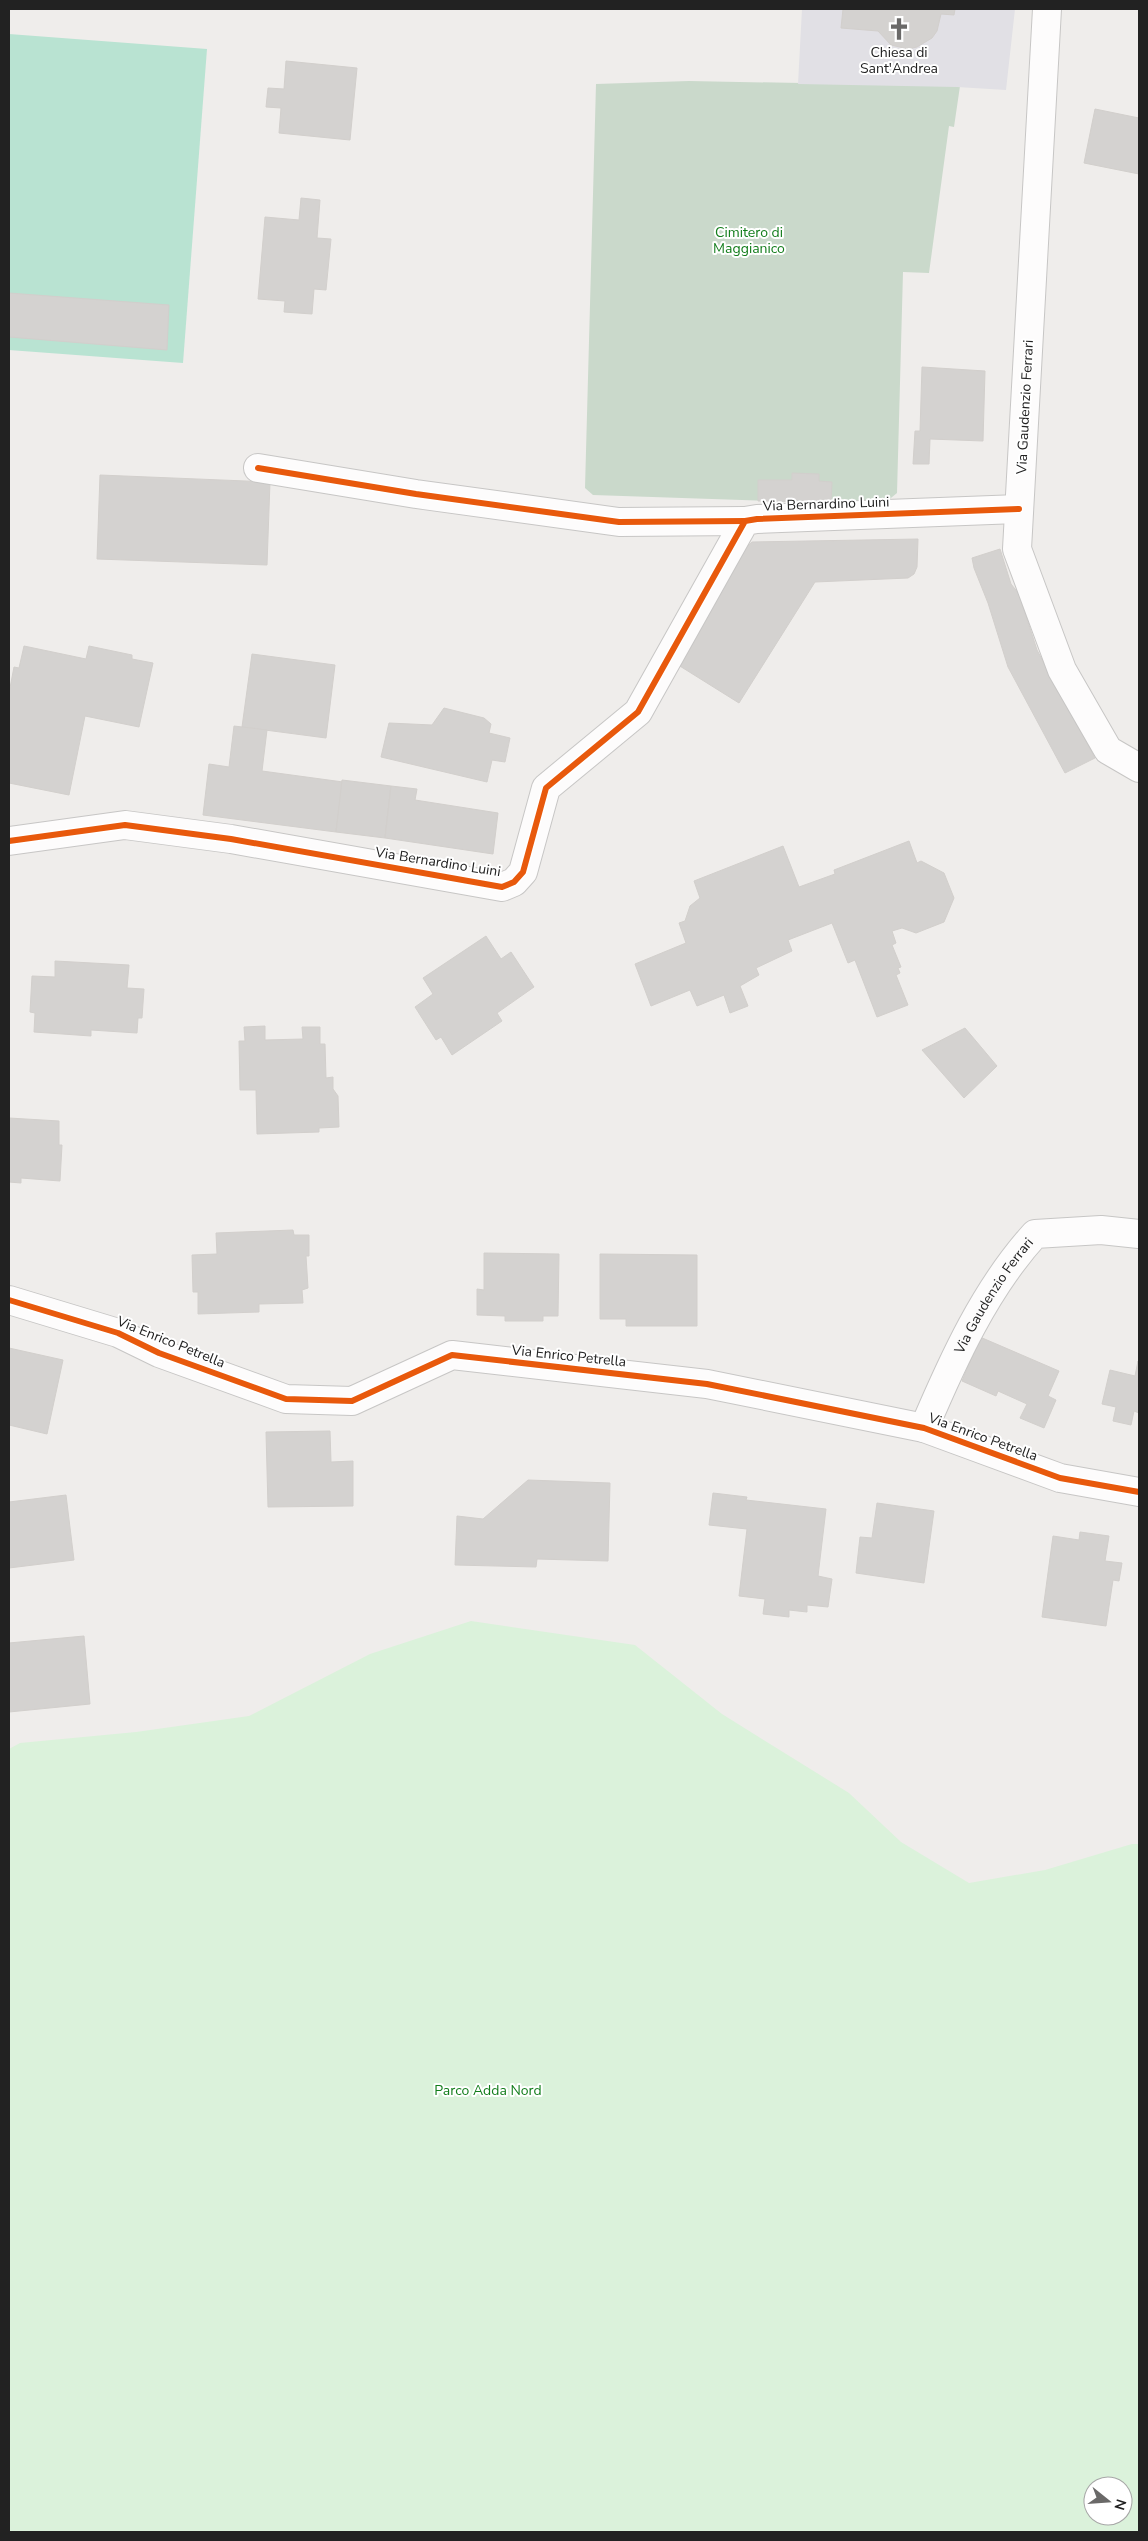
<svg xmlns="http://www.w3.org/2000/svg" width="1148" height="2541" font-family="'Nunito Sans',sans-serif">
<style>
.cemetery{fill:#cad9cb}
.park{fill:#dbf2db;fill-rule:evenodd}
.pitch{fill:#b9e3d2}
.plaza{fill:#e1e0e5}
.building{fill:#d4d2d0;stroke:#d2cfcc}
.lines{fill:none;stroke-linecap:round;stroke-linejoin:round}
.street-casing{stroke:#c7c6c5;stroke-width:30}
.street{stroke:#fdfcfc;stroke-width:28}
.cycleway-casing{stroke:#fff;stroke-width:9}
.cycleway{stroke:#e8590c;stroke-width:6}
.labels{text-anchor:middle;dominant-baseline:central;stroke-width:4;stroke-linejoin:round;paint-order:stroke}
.poi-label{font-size:14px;fill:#222;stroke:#fff}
.park-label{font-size:14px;fill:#127d1b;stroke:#fff}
.street-label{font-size:14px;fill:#222;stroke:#fff}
</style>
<rect width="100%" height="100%" fill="#efedeb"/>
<!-- cemetery -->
<polygon class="cemetery" points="689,81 960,86 954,127 949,126 929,273 903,272 897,493 886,502 830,501 830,503 593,495 585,488 596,84"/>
<!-- park -->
<path class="park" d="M471,1621L635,1645L722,1714L849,1793L901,1842L969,1883L1045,1870L1132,1844H1139V2532H9V1749L20,1743L136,1732L249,1716L370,1654ZM1093,2486H1123V2516H1093Z"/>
<!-- pitch -->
<polygon class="pitch" points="9,34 207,49 183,363 9,350"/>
<!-- plaza -->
<polygon class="plaza" points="802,9 1015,9 1006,90 957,87 798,84"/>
<!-- building -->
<g class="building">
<polygon points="843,9 955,9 954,15 941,14 937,31 932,38 917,47 908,49 891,45 878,31 841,28"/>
<polygon points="286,61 357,68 350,140 279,133 281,108 266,107 268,88 284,89"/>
<polygon points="1095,109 1139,118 1139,174 1084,163"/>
<polygon points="301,198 320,200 317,238 331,239 326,290 314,289 312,314 284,312 285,301 258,299 265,217 299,220"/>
<polygon points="9,293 169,305 167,350 9,337"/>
<polygon points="922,367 985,371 983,441 930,439 929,464 913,464 915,431 920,431"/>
<polygon points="792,473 819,474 819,481 832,482 831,502 758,501 758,480 792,480"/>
<polygon points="100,475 270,482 267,565 97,559"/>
<polygon points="918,539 917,567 914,574 908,578 815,582 739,703 675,663 742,551 752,542"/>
<polygon points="1000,549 1011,584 1019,594 1037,650 1095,758 1065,773 1008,667 988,603 974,568 972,558"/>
<polygon points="24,646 86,659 89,646 132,655 132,659 153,663 139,727 85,716 69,795 9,783 9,693 14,667 19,668"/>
<polygon points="252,654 335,665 326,738 242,727"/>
<polygon points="444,708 484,718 491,724 489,733 510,738 505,762 492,760 487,782 381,757 389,723 432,725"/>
<polygon points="234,726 267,730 262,771 343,782 336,832 203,815 209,764 229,767"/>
<polygon points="342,780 391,786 385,838 336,832"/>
<polygon points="391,786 417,789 415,800 498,813 493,854 385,838"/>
<polygon points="909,841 917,863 921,861 944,873 954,898 944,922 916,933 902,928 892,931 896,943 892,945 901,967 898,968 900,973 896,975 908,1005 877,1017 855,960 848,963 832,923 788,940 792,951 756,968 759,975 740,986 748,1006 730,1013 724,995 697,1006 690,990 651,1006 635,964 686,943 679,923 685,921 690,906 700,898 694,881 783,846 799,887 835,874 834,870"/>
<polygon points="486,936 501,959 511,952 534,987 497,1013 502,1021 452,1055 441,1037 436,1040 415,1007 433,994 423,978"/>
<polygon points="55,961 129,965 127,988 144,989 142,1018 138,1018 137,1033 91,1030 91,1036 34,1032 35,1013 30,1012 32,976 55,977"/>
<polygon points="265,1026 265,1040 303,1039 302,1027 320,1027 320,1044 325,1044 326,1078 333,1077 333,1089 338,1096 339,1127 319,1128 319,1132 257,1134 256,1090 240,1090 239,1041 245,1041 244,1027"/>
<polygon points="965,1028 997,1066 964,1098 922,1050"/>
<polygon points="9,1118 59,1121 59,1145 62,1145 60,1181 21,1178 21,1183 9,1182"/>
<polygon points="293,1230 294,1235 309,1235 309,1256 306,1256 308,1288 302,1290 303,1303 259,1304 259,1312 198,1314 198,1292 193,1292 192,1255 217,1254 216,1233"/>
<polygon points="484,1253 559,1254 558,1316 543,1316 543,1321 505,1321 505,1316 477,1315 477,1289 484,1290"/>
<polygon points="600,1254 697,1255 697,1326 626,1326 626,1319 600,1319"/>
<polygon points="980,1337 1059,1371 1048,1396 1056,1400 1044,1428 1020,1418 1027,1404 998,1391 996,1396 962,1381"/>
<polygon points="9,1348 63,1360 47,1434 9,1425"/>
<polygon points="1138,1361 1139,1413 1134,1411 1131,1425 1113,1421 1116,1407 1102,1404 1110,1370 1135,1376"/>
<polygon points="330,1431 331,1462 353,1461 353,1506 268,1507 266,1432"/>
<polygon points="528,1480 610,1483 608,1561 537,1559 536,1567 455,1565 457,1516 483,1519"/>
<polygon points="713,1493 747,1497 746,1500 826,1509 818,1576 832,1579 828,1607 807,1605 807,1612 789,1610 789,1617 763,1614 765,1599 739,1596 747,1529 709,1525"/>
<polygon points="66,1495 74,1560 9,1568 9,1502"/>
<polygon points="877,1503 934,1511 924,1583 856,1573 860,1537 872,1538"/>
<polygon points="1080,1532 1109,1536 1105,1561 1122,1563 1119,1581 1113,1580 1106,1626 1042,1617 1053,1536 1079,1540"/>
<polygon points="84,1636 90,1704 9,1712 9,1643"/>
</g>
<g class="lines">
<defs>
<g id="street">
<polyline points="1047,9 1017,549 1062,670 1108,750 1139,768"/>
<polyline points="258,468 416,494 619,522 745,521"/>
<polyline points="9,841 125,825 231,839 502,887 514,882 523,872 546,788 638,712 745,521 757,519 1019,509"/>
<polyline points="9,1300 118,1333 159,1353 286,1399 352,1401 452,1355 707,1384 924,1428 1060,1478 1139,1492"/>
<path id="s1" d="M924,1428C953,1360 985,1289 1035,1234L1101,1230L1139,1234"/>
</g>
</defs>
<!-- street casing -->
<use href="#street" class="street-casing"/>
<!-- street -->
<use href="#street" class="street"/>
<defs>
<g id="cycleway">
<polyline points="258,468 416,494 619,522 745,521"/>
<polyline points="9,841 125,825 231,839 502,887 514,882 523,872 546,788 638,712 745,521 757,519 1019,509"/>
<polyline points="9,1300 118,1333 159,1353 286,1399 352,1401 452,1355 707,1384 924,1428 1060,1478 1139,1492"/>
</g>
</defs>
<!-- cycleway casing -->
<use href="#cycleway" class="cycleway-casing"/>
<!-- cycleway -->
<use href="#cycleway" class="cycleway"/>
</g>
<!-- icons -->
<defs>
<symbol id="church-bare" viewBox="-9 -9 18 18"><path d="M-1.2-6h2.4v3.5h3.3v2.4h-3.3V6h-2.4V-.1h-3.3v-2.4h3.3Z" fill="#6a6968" stroke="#fff" stroke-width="2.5" paint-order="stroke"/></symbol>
</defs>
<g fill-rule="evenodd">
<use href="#church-bare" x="883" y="13" width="32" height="32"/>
</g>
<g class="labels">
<!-- poi labels -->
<g class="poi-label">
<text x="899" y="52">Chiesa di<tspan x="899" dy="16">Sant'Andrea</tspan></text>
</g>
<!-- park labels -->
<g class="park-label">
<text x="749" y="232">Cimitero di<tspan x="749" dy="16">Maggianico</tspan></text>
<text x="488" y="2090">Parco Adda Nord</text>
</g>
<!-- street labels -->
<g class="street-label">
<text transform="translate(1025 407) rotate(-87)">Via Gaudenzio Ferrari</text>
<text transform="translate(826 504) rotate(-2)">Via Bernardino Luini</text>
<text transform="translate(438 862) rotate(9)">Via Bernardino Luini</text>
<text stroke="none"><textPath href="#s1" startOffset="150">Via Gaudenzio Ferrari</textPath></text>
<text transform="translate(171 1342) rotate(22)">Via Enrico Petrella</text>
<text transform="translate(569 1356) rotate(6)">Via Enrico Petrella</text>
<text transform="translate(983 1437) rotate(20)">Via Enrico Petrella</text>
</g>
</g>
<!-- border -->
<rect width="1148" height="2541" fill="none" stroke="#222222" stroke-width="20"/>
<!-- north arrow -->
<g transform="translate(1108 2501) rotate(107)"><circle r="24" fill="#ffffff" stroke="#a7a7a7"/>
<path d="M0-4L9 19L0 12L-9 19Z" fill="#6a6968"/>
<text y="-8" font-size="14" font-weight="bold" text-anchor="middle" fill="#222222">N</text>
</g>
</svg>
